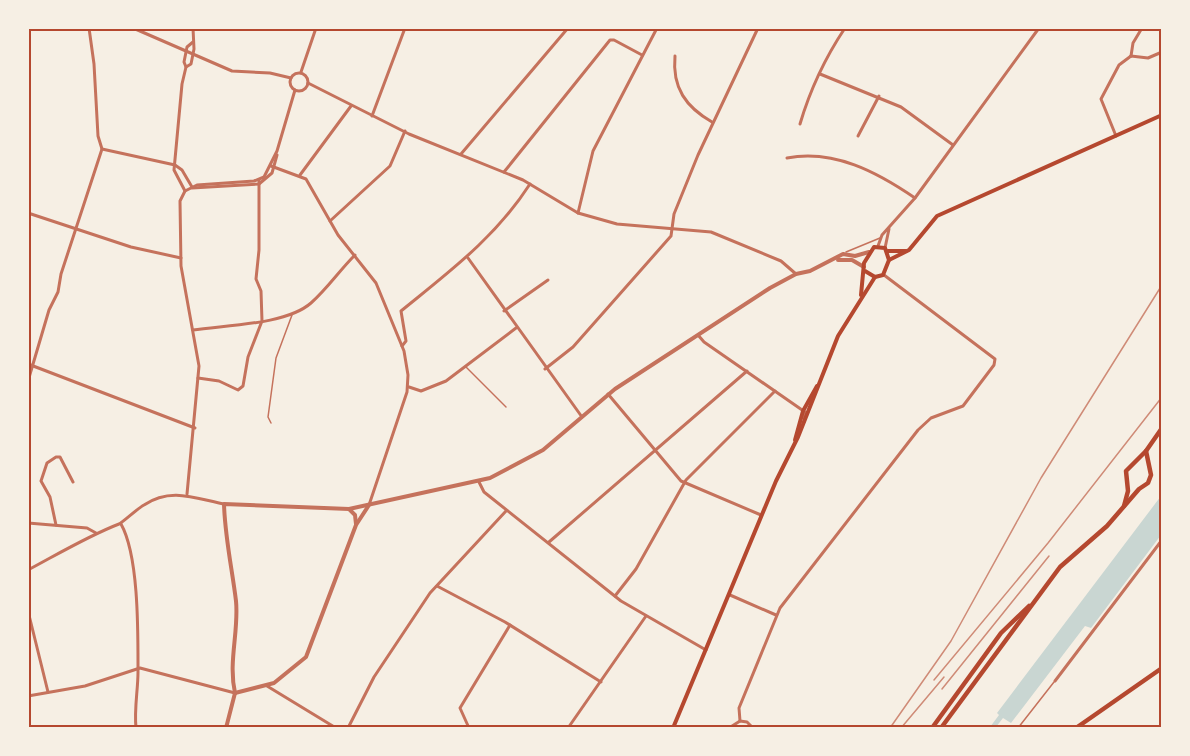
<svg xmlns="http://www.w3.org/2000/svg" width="1190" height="756" font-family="Signika,sans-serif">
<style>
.water{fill:#c9d6d2}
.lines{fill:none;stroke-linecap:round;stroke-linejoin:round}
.service{stroke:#c5725c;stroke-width:1.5}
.minor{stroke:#c5725c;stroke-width:3}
.tertiary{stroke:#c5725c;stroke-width:4}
.secondary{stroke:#b5482f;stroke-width:4}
.primary{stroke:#b5482f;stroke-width:4.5}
.rail{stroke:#cf8b77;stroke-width:1.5}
.neatline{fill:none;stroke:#b5482f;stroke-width:2}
</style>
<rect width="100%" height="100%" fill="#f6efe4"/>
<!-- water -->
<polygon class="water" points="1161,496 1161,535 1091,628 1085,626 1011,723 1003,718 996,727 990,727 999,715 997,713"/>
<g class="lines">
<!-- service -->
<g class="service">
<polyline points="846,252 880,238"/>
<polyline points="466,367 506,407"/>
<polyline points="271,423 268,417 276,358 292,315"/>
<polyline points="1018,728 1054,682"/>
</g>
<!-- minor -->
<g class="minor">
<polyline points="133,28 232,71 270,73 291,78"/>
<path d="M675,56C672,88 686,107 712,122"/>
<polyline points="1131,56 1148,58 1162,52"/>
<polyline points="1131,56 1133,43 1142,28"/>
<polyline points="186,67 191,64 194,49 193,28"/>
<polyline points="301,72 316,28"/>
<circle cx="299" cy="82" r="9"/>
<polyline points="820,74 901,107 953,145"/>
<polyline points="308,83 409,134 523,180 578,213 617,224 711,232 781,261 796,274"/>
<polyline points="372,116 405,28"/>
<path d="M800,124C810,90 825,58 845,28"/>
<polyline points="858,136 879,96"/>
<polyline points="1116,136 1101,99 1119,65 1131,56"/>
<polyline points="102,149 175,165 182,170 192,187"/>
<polyline points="461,154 568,28"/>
<path d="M787,158C834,149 877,172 915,198"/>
<polyline points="271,166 306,179 338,235 376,283 404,351 408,375 407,392 369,505"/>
<polyline points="504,172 610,40 614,40 642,55"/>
<polyline points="300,175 351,106"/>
<polyline points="192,188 259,184 272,173 277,155"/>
<polyline points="185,191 174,170 182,84 186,67 184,62 187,47 193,42"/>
<polyline points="28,213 131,247 181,258"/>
<polyline points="578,213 593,151 657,28"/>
<polyline points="330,221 390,166 405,131"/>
<polyline points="878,246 882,235 915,198 1039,28"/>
<polyline points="885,248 889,229"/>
<polyline points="468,258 582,417"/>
<polyline points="504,311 548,280"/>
<path d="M193,330C225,325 286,325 311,303C327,289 339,271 355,255"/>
<polyline points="698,335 704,342 805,412 804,422"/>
<path d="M402,346L406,341L401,311C450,271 495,238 530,184"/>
<polyline points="28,364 195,428"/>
<polyline points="545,369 573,347 671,236 674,214 698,155 758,28"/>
<polyline points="198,378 219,381 238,390 243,386 248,357 262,321 261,291 256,279 259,250 259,180"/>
<polyline points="28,381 49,310 58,292 61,274 102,149 98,136 94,64 89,28"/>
<polyline points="409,387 421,391 446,381 516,328"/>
<polyline points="608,394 681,481 761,515"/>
<polyline points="479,482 484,492 621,601 706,650"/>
<polyline points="187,494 199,366 181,266 180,201 185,191 197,185 254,181 264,177 277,151 295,90"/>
<polyline points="28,523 87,528 96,533"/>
<path d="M121,524C139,556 138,633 138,672C138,690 134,709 136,728"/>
<polyline points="56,525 50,497 41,481 47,463 56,457 60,457 73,482"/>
<polyline points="549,542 747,371"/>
<path d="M28,570C58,554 88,536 119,524C122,523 138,508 144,505C170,487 195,498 224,504"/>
<polyline points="437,586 505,622 601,682"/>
<polyline points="730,595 776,615"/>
<polyline points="615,596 636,569 686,480 775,391"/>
<polyline points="28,611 48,692"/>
<polyline points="1055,681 1162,540"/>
<polyline points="267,686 336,728"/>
<polyline points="28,696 85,686 140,668 235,693"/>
<polyline points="740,721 739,708 780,608 918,430 931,418 963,406 994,365 995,359 884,275"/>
<polyline points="348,728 374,677 430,593 506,511"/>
<polyline points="469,728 460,708 510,625"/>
<polyline points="568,728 646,616"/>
<polyline points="729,728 740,721 747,722 753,728"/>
</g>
<!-- tertiary -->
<g class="tertiary">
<polyline points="838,260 852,260 864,267"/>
<polyline points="349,509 355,515 356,524"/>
<path d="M235,693C228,662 239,631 236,601C232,568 225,538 224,504L349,509L490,478L543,450L615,389L770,288L796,274L810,271L843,254L855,256L869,252"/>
<polyline points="235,693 274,683 306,657 356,525 369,505"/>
<polyline points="226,728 235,693"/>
</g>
<!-- secondary -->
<g class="secondary">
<polyline points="888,251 906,251"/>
<polyline points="889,260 909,250 937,216 1162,115"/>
<polyline points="861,295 864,263 874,247 885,248 889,260 883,275 875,277 865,271"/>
<polyline points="795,440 803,411 817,386"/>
<polyline points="673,728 776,481 798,437 838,336 875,277"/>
</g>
<!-- primary -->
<g class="primary">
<polyline points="1124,506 1128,491 1126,471 1146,451 1162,428"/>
<polyline points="932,728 1001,633 1029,606"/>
<polyline points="941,728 1060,567 1107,526 1139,489 1148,483 1151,475 1146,451"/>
<polyline points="1076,728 1162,668"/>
</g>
<!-- rail -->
<g class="rail">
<polyline points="934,680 1048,543 1162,397"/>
<polyline points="942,689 1049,556"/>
<polyline points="890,728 951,641 1041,478 1162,285"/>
<polyline points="901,728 944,677"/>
</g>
</g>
<!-- border -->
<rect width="1190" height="756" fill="none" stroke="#f6efe4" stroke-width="60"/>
<rect x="30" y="30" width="1130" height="696" class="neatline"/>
</svg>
